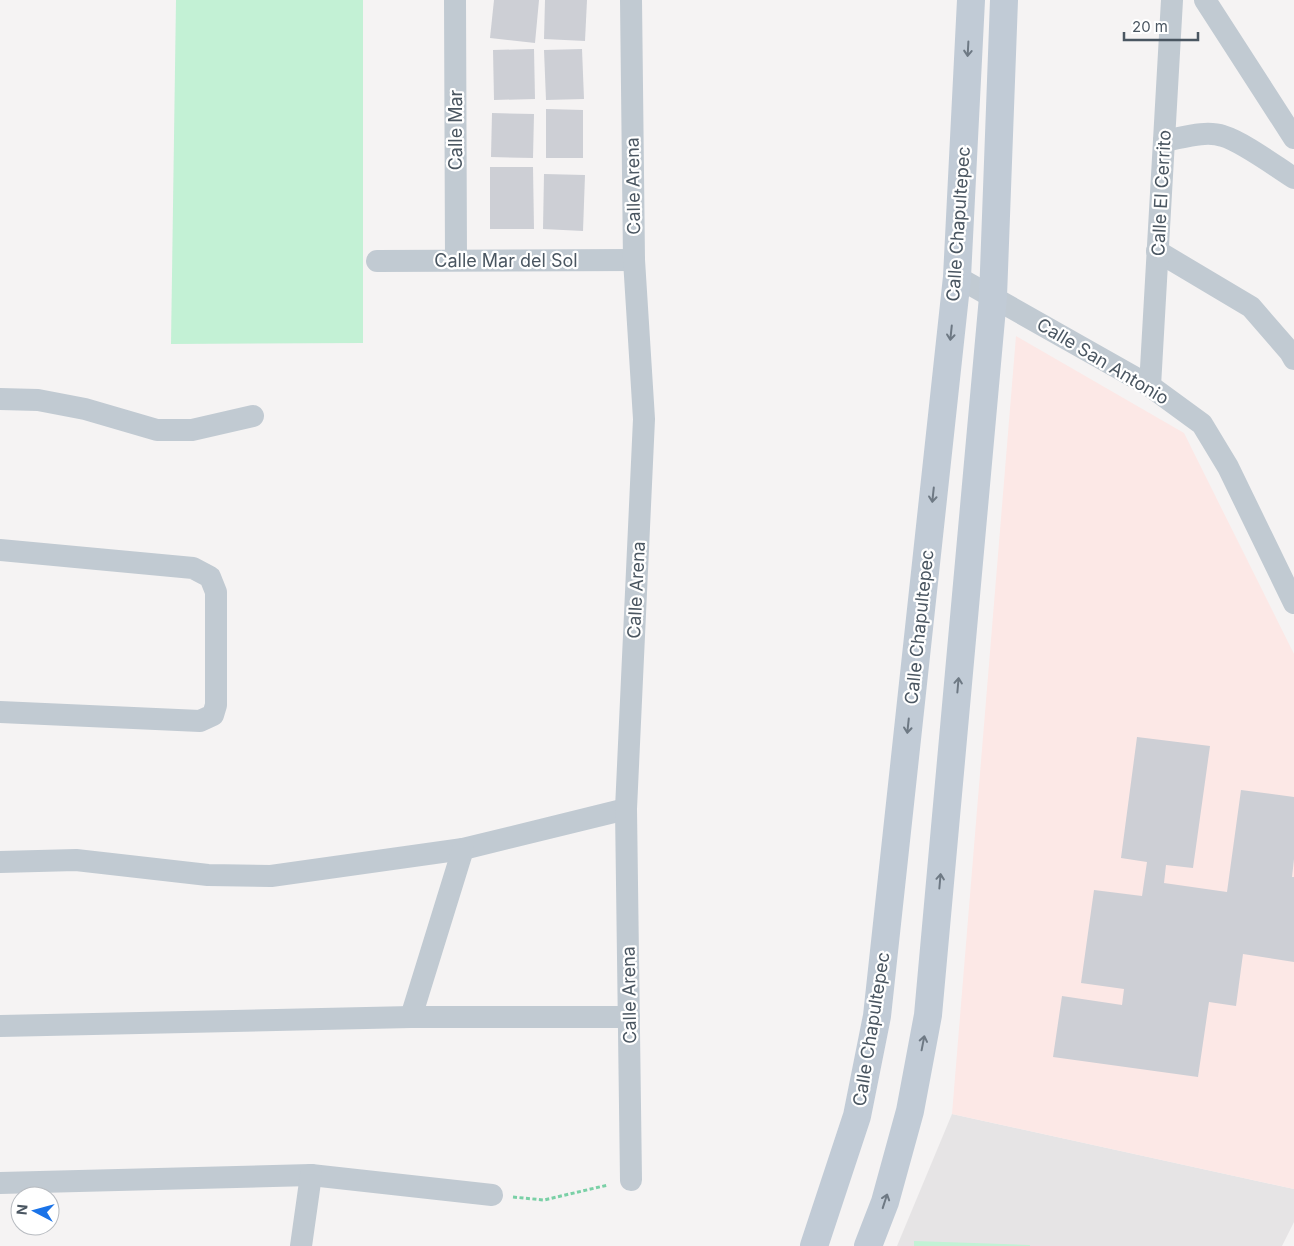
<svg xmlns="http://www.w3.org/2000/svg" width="1294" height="1246" font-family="Inter,sans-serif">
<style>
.education{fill:#e6e4e5}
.medical{fill:#fce8e6}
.green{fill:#c3f1d5}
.building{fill:#cdcfd5}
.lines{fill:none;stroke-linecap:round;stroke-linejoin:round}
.path{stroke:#7ad0a6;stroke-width:3;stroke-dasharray:4 2.5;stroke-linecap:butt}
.street{stroke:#c1cad2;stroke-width:22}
.secondary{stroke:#c1cbd6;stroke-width:28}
.oneway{stroke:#6e7984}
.labels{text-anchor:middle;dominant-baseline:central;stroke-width:4.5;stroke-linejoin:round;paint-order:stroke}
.street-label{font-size:18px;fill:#4a5661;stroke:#fff}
</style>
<rect width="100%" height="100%" fill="#f5f3f3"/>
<!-- education -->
<polygon class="education" points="952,1114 1294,1189 1294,1222 1282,1246 897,1246"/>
<!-- medical -->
<polygon class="medical" points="1016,336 1184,433 1294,654 1294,1189 952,1114"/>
<!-- green -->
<g class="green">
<polygon points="176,0 363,0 363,343 171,344"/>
<polygon points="914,1241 1030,1245 1030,1246 914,1246"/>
</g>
<!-- building -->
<g class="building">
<polygon points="494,0 539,0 535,43 490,38"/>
<polygon points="545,0 587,0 585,41 544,39"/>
<polygon points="534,49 535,99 494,100 493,50"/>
<polygon points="582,49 584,99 546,100 544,50"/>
<polygon points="546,109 583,110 583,158 546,158"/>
<polygon points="492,113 534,114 533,158 491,157"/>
<polygon points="490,167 533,167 534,229 490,229"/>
<polygon points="544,174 585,175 583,231 543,229"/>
<polygon points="1137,737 1210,746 1193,868 1166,865 1164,883 1227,892 1241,790 1294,797 1294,859 1292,877 1294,877 1294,962 1243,954 1236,1006 1209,1002 1198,1077 1053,1057 1062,996 1122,1005 1124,989 1081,983 1094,890 1142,896 1147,862 1121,858"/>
</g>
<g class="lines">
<!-- path -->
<polyline class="path" points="513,1197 544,1200 608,1185"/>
<!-- street -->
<g class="street">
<polyline points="455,0 456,260"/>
<polyline points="1205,0 1294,138"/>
<path d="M1164,141C1182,138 1205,130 1223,136C1243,142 1275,166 1294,178"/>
<polyline points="1157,251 1251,307 1290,352 1294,359"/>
<polyline points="377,261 634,260"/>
<polyline points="957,277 1150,386 1202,424 1228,467 1294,603"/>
<polyline points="1150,386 1172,0"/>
<polyline points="0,399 38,400 85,409 157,430 192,430 253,416"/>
<polyline points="0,550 193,568 210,577 216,592 216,705 213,715 200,721 0,712"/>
<polyline points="0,862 76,860 208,875 271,876 463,849 626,809"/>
<polyline points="411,1017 463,849"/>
<polyline points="0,1026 411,1017 629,1017"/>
<polyline points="631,1180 626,809 644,419 634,260 631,0"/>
<polyline points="0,1183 311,1175 492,1195"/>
<polyline points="301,1246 311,1175"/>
</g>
<!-- secondary -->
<g class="secondary">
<polyline points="814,1246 857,1116 877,1016 957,277 971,0"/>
<polyline points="868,1246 885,1202 910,1111 928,1015 993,297 1004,0"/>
</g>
</g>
<!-- one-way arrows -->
<defs><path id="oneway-shaft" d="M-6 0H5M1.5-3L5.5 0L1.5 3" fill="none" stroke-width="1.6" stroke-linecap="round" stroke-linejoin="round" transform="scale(1.25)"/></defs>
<g class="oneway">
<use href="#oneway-shaft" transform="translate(968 49) rotate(93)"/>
<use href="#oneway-shaft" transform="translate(951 333) rotate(96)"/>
<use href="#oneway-shaft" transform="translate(933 495) rotate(96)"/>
<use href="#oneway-shaft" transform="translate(958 685) rotate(-85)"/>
<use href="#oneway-shaft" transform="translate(908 726) rotate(96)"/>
<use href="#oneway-shaft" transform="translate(940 881) rotate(-85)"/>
<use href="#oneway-shaft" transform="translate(923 1043) rotate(-79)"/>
<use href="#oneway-shaft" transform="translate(885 1201) rotate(-72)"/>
</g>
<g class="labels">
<!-- street labels -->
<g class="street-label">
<text transform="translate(455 130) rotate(-90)">Calle Mar</text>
<text transform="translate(633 186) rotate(-91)">Calle Arena</text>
<text transform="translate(1161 193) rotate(-87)">Calle El Cerrito</text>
<text transform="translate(958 224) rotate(-86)">Calle Chapultepec</text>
<text x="506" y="260">Calle Mar del Sol</text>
<text transform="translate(1103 361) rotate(31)">Calle San Antonio</text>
<text transform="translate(636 590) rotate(-87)">Calle Arena</text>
<text transform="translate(919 627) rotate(-84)">Calle Chapultepec</text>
<text transform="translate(629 995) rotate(-91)">Calle Arena</text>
<text transform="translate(871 1029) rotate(-81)">Calle Chapultepec</text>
</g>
</g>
<!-- north arrow -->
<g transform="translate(35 1211) rotate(276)"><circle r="24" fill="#ffffff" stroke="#b7bbc0"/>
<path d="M0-4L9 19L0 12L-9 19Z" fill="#1a73e8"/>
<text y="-8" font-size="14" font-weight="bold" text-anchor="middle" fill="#4a5661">N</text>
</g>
<!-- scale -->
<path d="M1124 32v8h74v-8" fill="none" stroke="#4a5661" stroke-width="2.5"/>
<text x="1132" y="32" font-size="15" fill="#4a5661" stroke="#ffffff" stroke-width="4" paint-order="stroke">20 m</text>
</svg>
